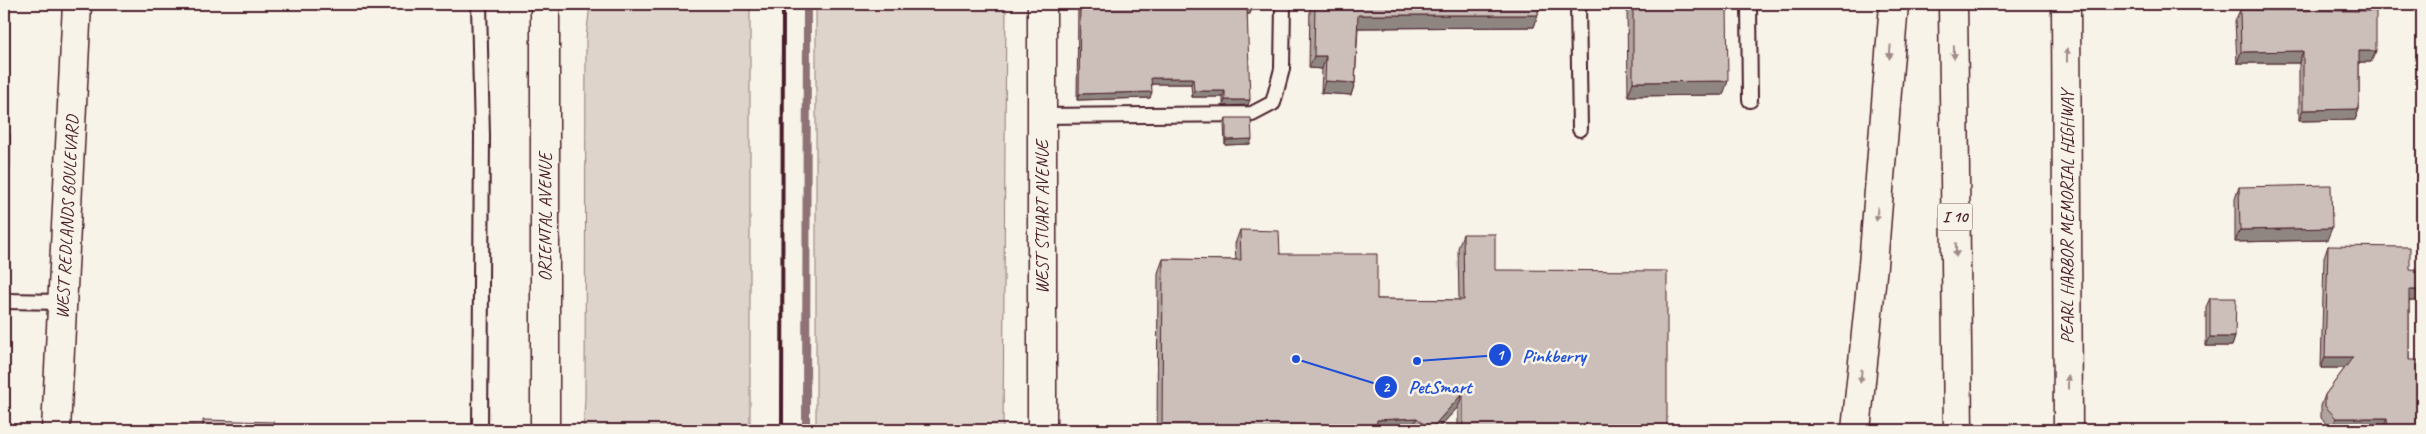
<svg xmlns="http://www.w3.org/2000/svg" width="2426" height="434" font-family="Caveat,sans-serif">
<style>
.green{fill:#ded4cc;stroke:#947a7c}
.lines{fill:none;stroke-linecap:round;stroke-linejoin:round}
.stream{stroke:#8e7275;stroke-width:8}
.lane-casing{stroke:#4a1f2b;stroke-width:18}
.street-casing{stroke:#4a1f2b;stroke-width:31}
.primary-casing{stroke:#4a1f2b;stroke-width:31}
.highway-casing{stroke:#4a1f2b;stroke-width:31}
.lane{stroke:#f7f3e8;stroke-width:14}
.street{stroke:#f7f3e8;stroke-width:28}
.primary{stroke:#f7f3e8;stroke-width:28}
.highway{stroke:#f7f3e8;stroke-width:28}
.rail{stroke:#4a1f2b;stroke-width:4}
.wall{fill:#afa49f;stroke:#4a1f2b}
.shaded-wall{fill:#8f8682;stroke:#4a1f2b}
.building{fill:#ccbfb9;stroke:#4a1f2b}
.oneway{fill:#a0898a}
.labels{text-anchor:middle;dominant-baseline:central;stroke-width:5;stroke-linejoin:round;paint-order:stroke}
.shield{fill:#f7f3e8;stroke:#7e5f64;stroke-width:1}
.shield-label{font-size:16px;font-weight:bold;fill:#4a1f2b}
.street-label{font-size:18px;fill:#4a1f2b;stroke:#f7f3e8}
.leader{fill:none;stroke:#1d4ed8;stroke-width:2}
.callout-dot{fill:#1d4ed8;stroke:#f7f3e8;stroke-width:2}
.mark-label{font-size:15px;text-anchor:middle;font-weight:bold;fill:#fff}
.callout-label{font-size:19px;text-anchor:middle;font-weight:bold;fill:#1d4ed8;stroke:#f7f3e8;stroke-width:5;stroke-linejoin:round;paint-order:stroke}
</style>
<rect width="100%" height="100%" fill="#f7f3e8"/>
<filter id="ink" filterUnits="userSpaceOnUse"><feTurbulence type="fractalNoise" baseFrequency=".02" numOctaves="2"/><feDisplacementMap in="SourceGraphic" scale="10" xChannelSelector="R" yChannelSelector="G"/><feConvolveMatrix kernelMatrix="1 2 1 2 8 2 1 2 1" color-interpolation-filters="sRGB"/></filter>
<g filter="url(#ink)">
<!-- green -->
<g class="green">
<polygon points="590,4 750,4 750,430 583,430 585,400 586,38"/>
<polygon points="816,4 1006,4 1003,430 816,430"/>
</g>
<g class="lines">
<!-- stream -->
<polyline class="stream" points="806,430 807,4"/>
<defs>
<g id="lane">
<polyline points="479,4 482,136 480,430"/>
<polyline points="1578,4 1580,129"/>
<polyline points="1749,4 1750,100"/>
<polyline points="1042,116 1252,114 1273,103 1282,69 1283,4"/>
<polyline points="4,301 63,302"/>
</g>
<g id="street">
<polyline points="545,4 545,430"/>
<polyline points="1042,4 1042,430"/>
</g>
<polyline id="primary" points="56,430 77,4"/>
<g id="highway">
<polyline points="1953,4 1958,430"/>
<polyline points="2066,4 2068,430"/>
<polyline points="1856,430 1873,265 1894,4"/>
</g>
</defs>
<!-- lane casing -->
<use href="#lane" class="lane-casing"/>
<!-- street casing -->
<use href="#street" class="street-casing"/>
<!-- primary casing -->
<use href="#primary" class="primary-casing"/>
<!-- highway casing -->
<use href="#highway" class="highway-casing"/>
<!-- lane -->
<use href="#lane" class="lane"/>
<!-- street -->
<use href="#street" class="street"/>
<!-- primary -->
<use href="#primary" class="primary"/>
<!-- highway -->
<use href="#highway" class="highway"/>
<!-- rail -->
<polyline class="rail" points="782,430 783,4"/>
</g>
<!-- wall -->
<g class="wall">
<polygon points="1078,4 1252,4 1252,8 1250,14 1247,14 1248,105 1223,106 1223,97 1192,97 1191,84 1152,84 1150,98 1077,100"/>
<polygon points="1310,4 1538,4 1538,15 1534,27 1358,28 1355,83 1351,95 1321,93 1322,69 1309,68"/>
<polygon points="1627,4 1727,4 1723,95 1628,96"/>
<polygon points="2240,10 2371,62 2359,62 2359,109 2355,120 2299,121 2299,63 2237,63 2235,21"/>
<polygon points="1226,118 1250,144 1225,145 1224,123"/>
<polygon points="2239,187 2327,240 2235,242 2235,199"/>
<polygon points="1240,230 1280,254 1377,299 1459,300 1458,248 1463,234 1495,270 1667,430 1458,430 1458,407 1437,430 1157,430 1158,273 1163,259 1236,260 1235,244"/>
<polygon points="2328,246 2410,269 2422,301 2409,301 2409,360 2418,430 2383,430 2383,429 2332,430 2321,418 2321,406 2325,395 2345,368 2321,368 2324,258"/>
<polygon points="2210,298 2235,337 2232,346 2206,346 2206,307"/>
</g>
<!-- shaded-wall -->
<g class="shaded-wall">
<polygon points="1247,8 1252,8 1250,14 1245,14"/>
<polygon points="1358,15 1538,15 1534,27 1354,28"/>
<polygon points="2303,51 2299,63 2237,63 2241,52"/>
<polygon points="2359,51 2376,51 2371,62 2355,62"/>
<polygon points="1314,56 1326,56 1322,69 1309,68"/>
<polygon points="1151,78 1193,78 1191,84 1149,84"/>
<polygon points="1325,81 1355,83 1351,95 1321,93"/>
<polygon points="1728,81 1723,95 1628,96 1633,82"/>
<polygon points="1194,91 1225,91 1223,97 1192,97"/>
<polygon points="1152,92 1150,98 1077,100 1079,94"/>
<polygon points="1225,100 1250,100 1248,105 1223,106"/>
<polygon points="2359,109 2355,120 2299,121 2303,110"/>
<polygon points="1252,139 1250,144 1225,145 1226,140"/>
<polygon points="10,166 5,180 6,167"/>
<polygon points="2332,228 2327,240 2235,242 2240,230"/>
<polygon points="2409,290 2422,290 2422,301 2405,301"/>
<polygon points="2210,337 2235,337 2232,346 2206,346"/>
<polygon points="2325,357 2353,357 2349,368 2321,368"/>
<polygon points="1463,393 1458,407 1437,430 1430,430"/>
<polygon points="1417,418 1412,430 1373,430 1377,420"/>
<polygon points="2336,418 2387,418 2383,429 2332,430"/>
</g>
<!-- building -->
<g class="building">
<polygon points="1080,4 1252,4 1252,8 1247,8 1250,100 1225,100 1225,91 1194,91 1193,78 1151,78 1152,92 1079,94"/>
<polygon points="1315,4 1538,4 1538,15 1358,15 1355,83 1325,81 1326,56 1314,56"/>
<polygon points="1633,4 1727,4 1728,81 1633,82"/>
<polygon points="2240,10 2376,11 2376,51 2359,51 2359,109 2303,110 2303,51 2241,52"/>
<polygon points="1226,118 1251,118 1252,139 1226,140"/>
<polygon points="4,134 10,134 10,166 6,167 5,250 4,250"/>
<polygon points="2331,185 2332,228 2240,230 2239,187"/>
<polygon points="1240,230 1279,231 1280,254 1377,254 1377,299 1464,300 1463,234 1495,234 1495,270 1667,271 1667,430 1463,430 1463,393 1430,430 1417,418 1377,420 1376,430 1162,430 1163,259 1241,260"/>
<polygon points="2328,246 2410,247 2410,269 2422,270 2422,290 2409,290 2409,360 2418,360 2418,430 2388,430 2387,418 2336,418 2325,406 2325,395 2353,357 2325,357"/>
<polygon points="2210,298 2236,298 2235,337 2210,337"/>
<polygon points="203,420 274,422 274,430 128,430 129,425 203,426"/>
</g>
<!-- one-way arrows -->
<defs><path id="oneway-solid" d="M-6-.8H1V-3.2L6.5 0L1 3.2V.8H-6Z" transform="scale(1.25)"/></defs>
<g class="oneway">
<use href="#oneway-solid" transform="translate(1890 52) rotate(95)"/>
<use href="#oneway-solid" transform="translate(1954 52) rotate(89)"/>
<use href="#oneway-solid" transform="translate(2067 55) rotate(-90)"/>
<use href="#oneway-solid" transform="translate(1877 214) rotate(95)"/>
<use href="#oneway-solid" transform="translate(1956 250) rotate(89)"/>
<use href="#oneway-solid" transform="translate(1861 376) rotate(96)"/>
<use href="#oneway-solid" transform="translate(2068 382) rotate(-90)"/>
</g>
</g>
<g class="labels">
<!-- shield labels -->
<rect class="shield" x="1937.5" y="203.5" width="35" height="27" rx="4"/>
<g class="shield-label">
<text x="1955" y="217">I 10</text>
</g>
<!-- street labels -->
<g class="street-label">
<text transform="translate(67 217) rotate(-87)">WEST REDLANDS BOULEVARD</text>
<text transform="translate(545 217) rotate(-90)">ORIENTAL AVENUE</text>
<text transform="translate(1042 217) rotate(-90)">WEST STUART AVENUE</text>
<text transform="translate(2067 217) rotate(-90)">PEARL HARBOR MEMORIAL HIGHWAY</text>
</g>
</g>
<!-- callouts -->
<path class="leader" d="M1417 361L1500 355M1296 359L1386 387"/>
<g class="callout-dot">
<circle cx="1417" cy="361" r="5"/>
<circle cx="1296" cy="359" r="5"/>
<circle cx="1500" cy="355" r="12"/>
<circle cx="1386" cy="387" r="12"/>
</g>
<g class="mark-label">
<text x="1500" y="360">1</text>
<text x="1386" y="392">2</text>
</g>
<g class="callout-label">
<text x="1554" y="362">Pinkberry</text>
<text x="1440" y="393">PetSmart</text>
</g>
<!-- margin -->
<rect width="2426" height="434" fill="none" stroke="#f7f3e8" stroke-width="20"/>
<rect x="10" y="10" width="2406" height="414" fill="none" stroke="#4a1f2b" stroke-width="2" filter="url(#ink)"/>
</svg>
